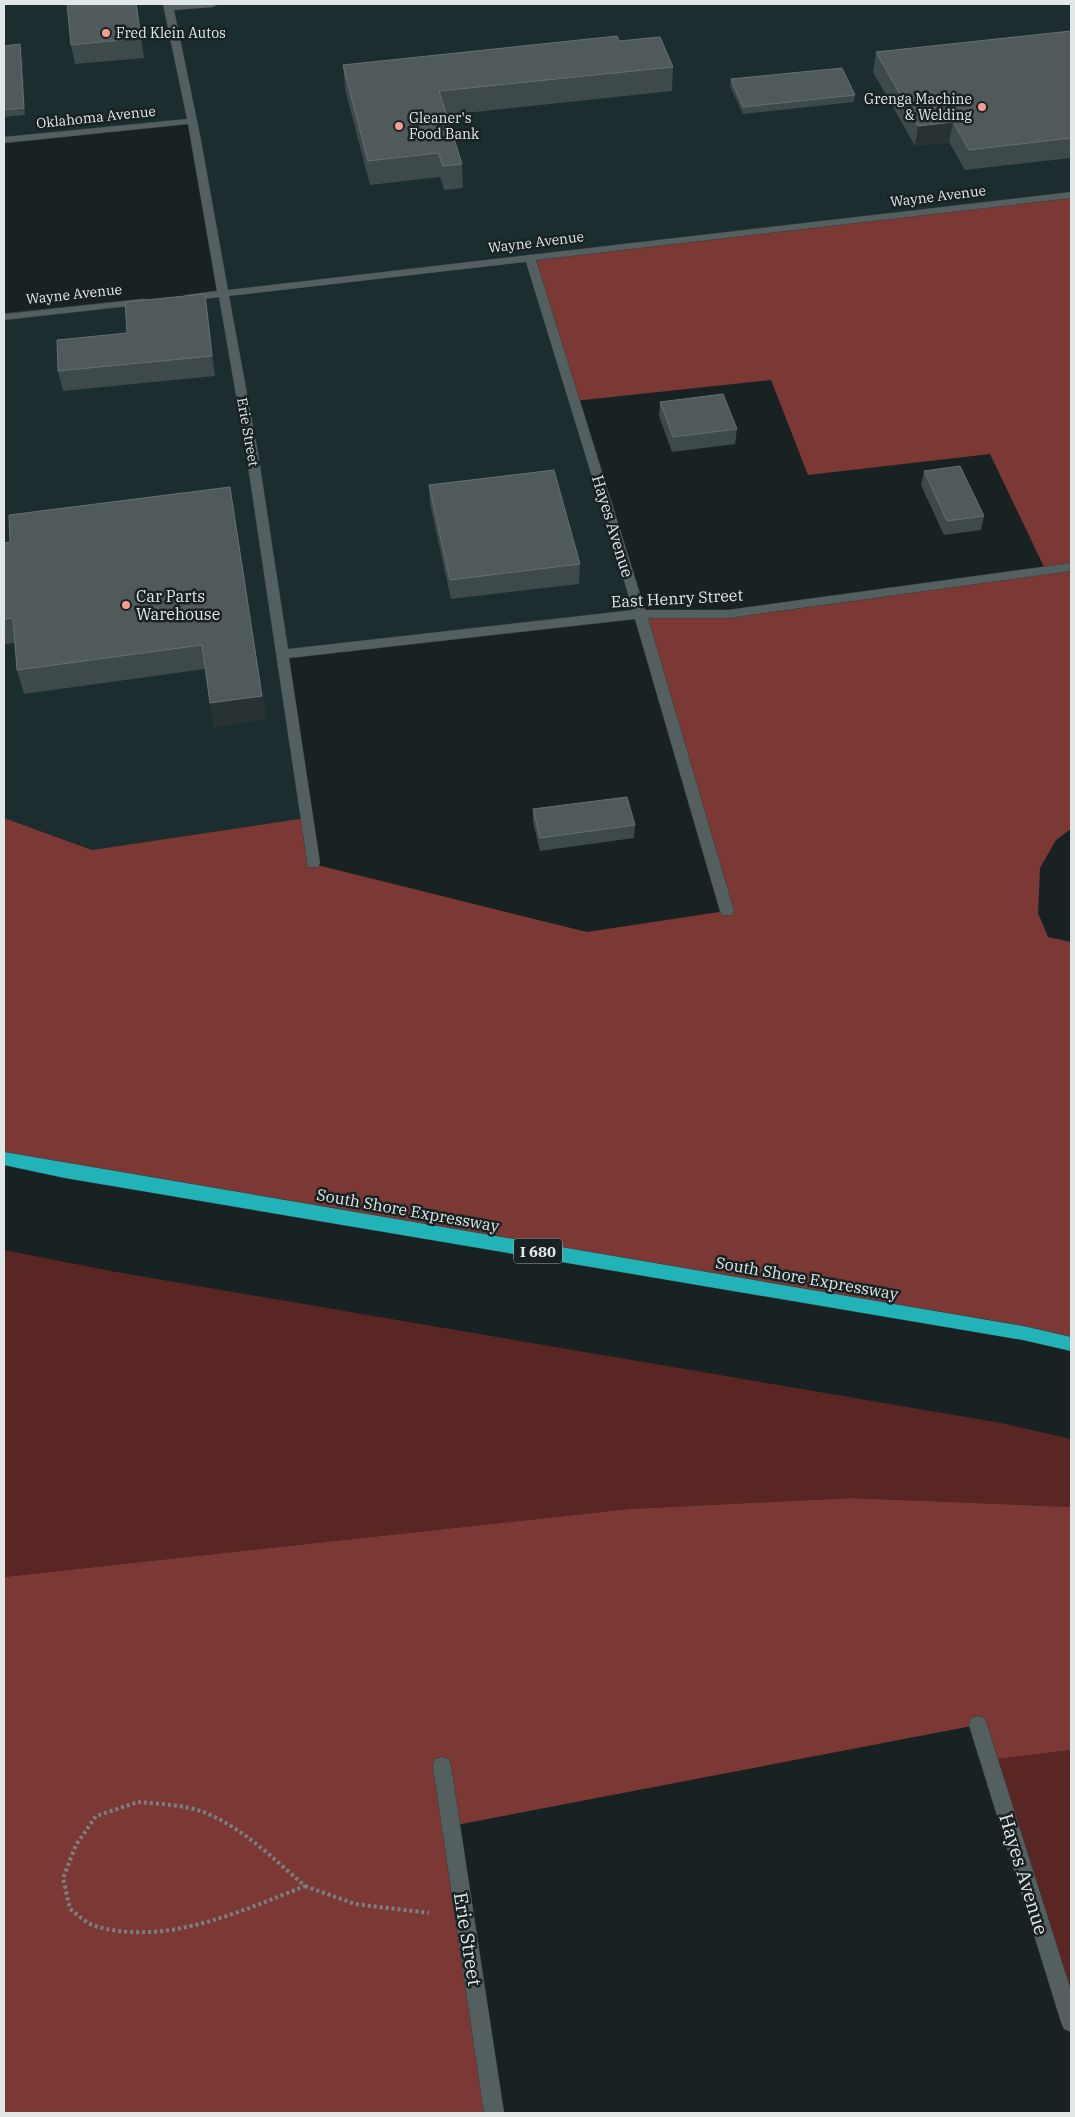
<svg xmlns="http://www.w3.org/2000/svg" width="1075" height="2117" font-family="'IBM Plex Serif',serif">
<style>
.built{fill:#1b2d2e}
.green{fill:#5a2623}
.forest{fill:#7c3834}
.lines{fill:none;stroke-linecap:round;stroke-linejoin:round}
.street-casing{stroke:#353c3c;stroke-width:1}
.highway-casing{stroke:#353c3c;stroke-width:1}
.path{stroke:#798081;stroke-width:4;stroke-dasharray:3 3;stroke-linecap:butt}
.street{fill:#545f60;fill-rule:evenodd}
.highway{fill:#22b3b9;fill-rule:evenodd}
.wall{fill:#3e4949}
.shaded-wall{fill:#283233}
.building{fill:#505a5a;stroke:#667070}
.poi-dot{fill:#f59c94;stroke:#192223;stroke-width:2}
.labels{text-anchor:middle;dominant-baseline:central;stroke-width:5;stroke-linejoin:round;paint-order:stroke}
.far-poi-label{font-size:14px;fill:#e1e7e7;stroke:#192223;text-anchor:start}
.far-street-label{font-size:14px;fill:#e1e7e7;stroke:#192223}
.shield{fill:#192223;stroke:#a5acac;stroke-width:1}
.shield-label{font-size:15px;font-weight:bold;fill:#e1e7e7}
.street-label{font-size:16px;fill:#e1e7e7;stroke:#192223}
.poi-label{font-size:16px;fill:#e1e7e7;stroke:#192223;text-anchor:start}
.near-street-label{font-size:19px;fill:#e1e7e7;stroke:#192223}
</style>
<rect width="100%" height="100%" fill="#192223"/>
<!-- built -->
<polygon class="built" points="4,4 1071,4 1071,195 530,258 640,614 283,654 306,818 92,850 4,818 4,317 223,294 192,121 4,140"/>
<!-- green -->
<g class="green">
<polygon points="4,1250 116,1272 1001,1423 1071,1439 1071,1507 851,1498 629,1509 4,1577"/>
<polygon points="1071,1750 1071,2031 989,1760"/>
</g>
<!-- forest -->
<g class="forest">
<polygon points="1071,195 1071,829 1056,840 1040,868 1038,913 1048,937 1071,942 1071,1344 1023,1333 65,1171 4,1159 4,818 92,850 306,818 313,864 587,932 726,911 640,614 728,614 1046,571 990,454 808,475 771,380 574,401 530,258"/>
<polygon points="851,1498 1071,1507 1071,1750 989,1760 977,1725 451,1826 494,2113 4,2113 4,1577 629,1509"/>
</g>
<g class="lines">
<defs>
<g id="street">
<path d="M163,4H218L213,7L174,10L200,135L228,290L1071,192V198L536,260L645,610H728L1071,563V571L728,618H648L734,911L732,915H722L720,911L635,619L289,658L320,863L318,867H308L246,453L219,297L186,301L181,298L186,295L217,291L188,124L4,143V137L187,119ZM526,262L633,610L288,649L258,453L229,296Z"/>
<polygon points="143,299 147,300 147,304 4,320 4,314"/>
<polygon points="978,1716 985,1718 987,1725 1071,1991 1071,2032 1064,2029 1061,2022 969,1725 971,1718"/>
<polygon points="442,1757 449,1759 451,1766 504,2113 484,2113 433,1766 435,1759"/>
</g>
<polygon id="highway" points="4,1152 1023,1326 1071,1337 1071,1351 1023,1340 65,1178 4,1165"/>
</defs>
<!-- street casing -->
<use href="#street" class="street-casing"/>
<!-- highway casing -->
<use href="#highway" class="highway-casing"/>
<!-- path -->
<g class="path">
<path d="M138,1802C160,1804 186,1805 206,1813C243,1828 275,1860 305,1886C242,1911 164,1947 95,1926C86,1923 78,1915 70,1909L63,1878L76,1845L96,1816Z"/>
<polyline points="305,1886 355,1904 429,1913"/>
</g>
<!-- street -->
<use href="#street" class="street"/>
<!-- highway -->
<use href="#highway" class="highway"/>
</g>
<!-- wall -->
<g class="wall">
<polygon points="137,4 144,58 75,64 71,45"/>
<polygon points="1071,31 1071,158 965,170 949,142 915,146 873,72 876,52"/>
<polygon points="619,41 673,67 672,91 447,115 462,164 463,188 444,190 440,177 370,185 345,89 343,65"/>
<polygon points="20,44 22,51 25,115 4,117 4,46"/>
<polygon points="731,79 855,95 854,102 743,114 730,86"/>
<polygon points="208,314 215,376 63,391 58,371 127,333"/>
<polygon points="660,402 737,429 735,444 672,452 659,416"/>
<polygon points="924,471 984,516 981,530 944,535 921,485"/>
<polygon points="429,485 580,564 579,584 451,599 430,504"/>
<polygon points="230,487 266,719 214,727 205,669 24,694 17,670 15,643 4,644 4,543 10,542"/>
<polygon points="533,809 635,825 634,838 540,851 533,822"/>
</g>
<!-- shaded-wall -->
<g class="shaded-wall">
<polygon points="20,44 22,51 25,115 24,108"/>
<polygon points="953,122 949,142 915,146 918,126"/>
<polygon points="205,294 208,314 215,376 212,356"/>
<polygon points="234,511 266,719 214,727 210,703"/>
</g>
<!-- building -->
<g class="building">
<polygon points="67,4 136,4 141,38 71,45"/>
<polygon points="1071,31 1071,138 969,150 953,122 918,126 876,52"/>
<polygon points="617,36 619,41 660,37 673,67 439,91 462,164 443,166 438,153 368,161 343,65"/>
<polygon points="20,44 24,108 4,110 4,46"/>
<polygon points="842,68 855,95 743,107 731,79"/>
<polygon points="205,294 212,356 58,371 57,340 127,333 125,302"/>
<polygon points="723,394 737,429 673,437 660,402"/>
<polygon points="960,466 984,516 947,521 924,471"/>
<polygon points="554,470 580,564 450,580 429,485"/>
<polygon points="230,487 262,696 210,703 202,645 17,670 13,618 4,619 4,543 10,542 9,515"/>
<polygon points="627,797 635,825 540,838 533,809"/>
</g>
<!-- markers -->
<g class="poi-dot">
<circle cx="106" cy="33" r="5"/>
<circle cx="982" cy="107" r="5"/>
<circle cx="399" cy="126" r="5"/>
<circle cx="126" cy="605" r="5"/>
</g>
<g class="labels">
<!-- far-poi labels -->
<g class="far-poi-label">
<text x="116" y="33">Fred Klein Autos</text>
<text x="972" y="99" text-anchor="end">Grenga Machine<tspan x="972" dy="16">&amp; Welding</tspan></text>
<text x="409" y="118">Gleaner's<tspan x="409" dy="16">Food Bank</tspan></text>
</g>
<!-- far-street labels -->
<g class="far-street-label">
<text transform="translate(96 117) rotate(-6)">Oklahoma Avenue</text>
<text transform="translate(938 196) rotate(-7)">Wayne Avenue</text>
<text transform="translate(536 242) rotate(-7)">Wayne Avenue</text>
<text transform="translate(74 294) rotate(-6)">Wayne Avenue</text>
<text transform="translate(248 432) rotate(80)">Erie Street</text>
</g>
<!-- shield labels -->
<rect class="shield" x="514" y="1238.5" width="48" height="25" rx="4"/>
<g class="shield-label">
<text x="538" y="1251">I 680</text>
</g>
<!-- street labels -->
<g class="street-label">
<text transform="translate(613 526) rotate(73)">Hayes Avenue</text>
<text transform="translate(677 598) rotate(-3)">East Henry Street</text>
<text transform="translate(408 1210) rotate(10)">South Shore Expressway</text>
<text transform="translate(807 1278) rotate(10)">South Shore Expressway</text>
</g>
<!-- poi labels -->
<g class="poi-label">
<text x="136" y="596">Car Parts<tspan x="136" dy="18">Warehouse</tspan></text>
</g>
<!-- near-street labels -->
<g class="near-street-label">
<text transform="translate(1024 1874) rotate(73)">Hayes Avenue</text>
<text transform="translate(468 1939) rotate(81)">Erie Street</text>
</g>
</g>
<!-- border -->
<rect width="1075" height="2117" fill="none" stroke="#e1e7e7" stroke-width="10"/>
</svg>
